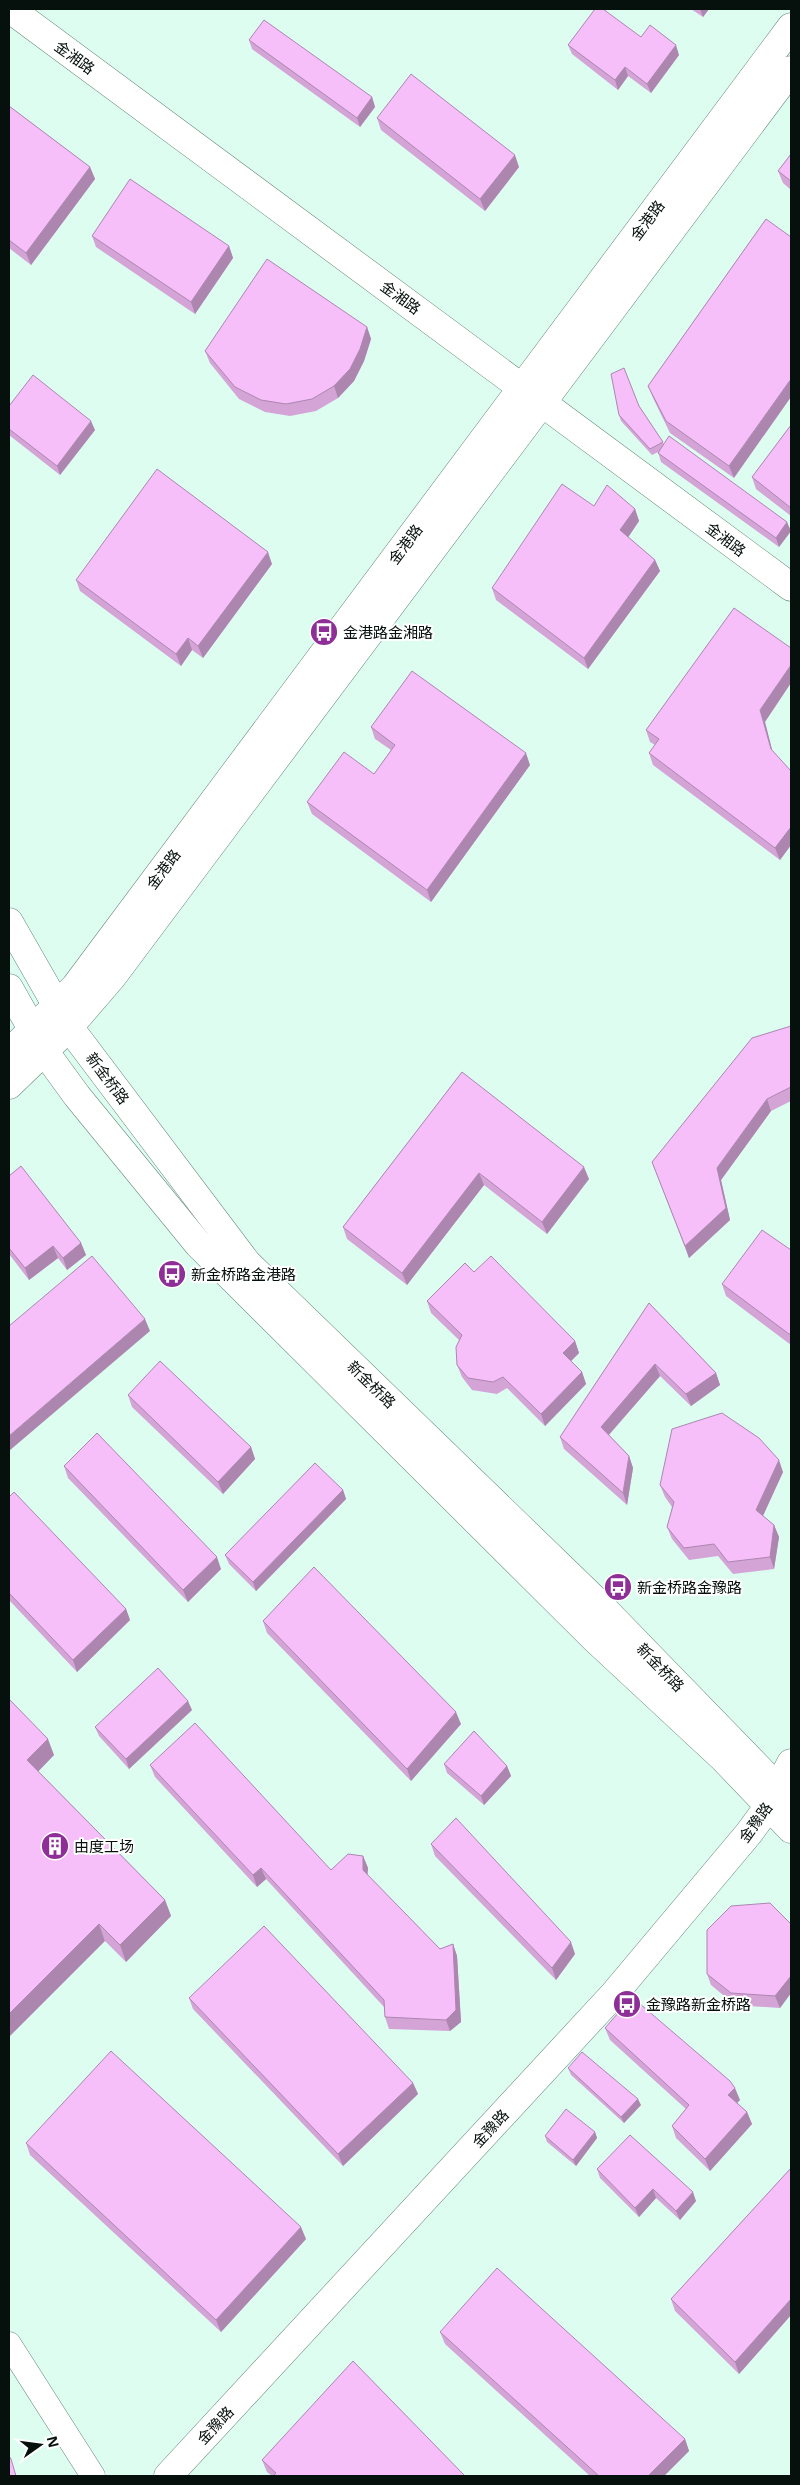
<svg xmlns="http://www.w3.org/2000/svg" width="800" height="2485" font-family="'Noto Sans','Noto Sans SC',sans-serif">
<style>
.lines{fill:none;stroke-linecap:round;stroke-linejoin:round}
.minor-casing{stroke:#69877c;stroke-width:25}
.tertiary-casing{stroke:#69877c;stroke-width:29}
.minor{stroke:#fff;stroke-width:24}
.tertiary{stroke:#fff;stroke-width:28}
.wall{fill:#d4a4d7}
.shaded-wall{fill:#ac86af}
.building{fill:#f6bffa;stroke:#ac86af}
.labels{text-anchor:middle;dominant-baseline:central;stroke-width:4;stroke-linejoin:round;paint-order:stroke}
.street-label{font-size:15px;fill:#06100d;stroke:#fff}
.poi-label{font-size:15px;fill:#06100d;stroke:#fff;text-anchor:start}
</style>
<rect width="100%" height="100%" fill="#ddfdf1"/>
<g class="lines">
<defs>
<polyline id="minor" points="9,2344 93,2476"/>
<g id="tertiary">
<polyline points="10,9 791,587"/>
<polyline points="9,922 69,1027 247,1263 599,1604 767,1777 791,1798"/>
<polyline points="9,988 45,1052 77,1096 198,1244 596,1640 724,1759 791,1829"/>
<polyline points="9,1053 75,987 791,27"/>
<polyline points="9,1085 69,1027 112,977 791,70"/>
<polyline points="168,2476 614,1994 749,1833 768,1807 791,1763"/>
</g>
</defs>
<!-- minor casing -->
<use href="#minor" class="minor-casing"/>
<!-- tertiary casing -->
<use href="#tertiary" class="tertiary-casing"/>
<!-- minor -->
<use href="#minor" class="minor"/>
<!-- tertiary -->
<use href="#tertiary" class="tertiary"/>
</g>
<!-- wall -->
<g class="wall">
<polygon points="691,9 709,9 703,17"/>
<polygon points="641,37 679,55 651,93 628,76 618,90 572,54 568,45"/>
<polygon points="249,40 372,97 375,107 360,127 252,49"/>
<polygon points="9,106 90,167 95,179 31,265 9,248"/>
<polygon points="377,118 519,167 485,211 381,130"/>
<polygon points="791,154 791,190 783,183 778,171"/>
<polygon points="766,219 734,478 670,433 653,398 648,386"/>
<polygon points="92,236 229,246 233,258 195,314 96,247"/>
<polygon points="367,327 371,339 364,361 354,381 338,398 316,411 290,416 265,412 239,399 210,363 205,351"/>
<polygon points="9,406 95,430 60,475 9,435"/>
<polygon points="639,406 664,444 791,531 779,547 661,462 658,452 652,455 621,421 619,415"/>
<polygon points="791,425 791,516 756,489 752,477"/>
<polygon points="594,506 635,509 639,521 628,537 655,560 660,571 588,669 496,600 492,588"/>
<polygon points="272,564 203,658 192,650 181,666 80,591 76,580"/>
<polygon points="765,722 772,751 791,771 791,845 780,860 653,765 649,753 655,745 650,742 646,730"/>
<polygon points="371,727 530,765 431,902 312,814 307,802 374,774 391,750 375,739"/>
<polygon points="791,1026 791,1101 771,1111 721,1180 730,1220 689,1258 652,1162"/>
<polygon points="462,1072 589,1179 547,1234 484,1185 407,1285 347,1239 343,1227"/>
<polygon points="9,1176 81,1243 86,1255 67,1270 58,1258 29,1280 9,1254"/>
<polygon points="791,1250 791,1345 726,1296 722,1284"/>
<polygon points="474,1272 575,1341 579,1353 571,1361 582,1372 586,1384 545,1426 507,1388 497,1394 472,1390 462,1377 457,1365 459,1340 431,1313 427,1301"/>
<polygon points="649,1303 716,1373 720,1385 691,1406 660,1376 609,1435 629,1456 633,1468 627,1505 564,1449 560,1437"/>
<polygon points="128,1395 251,1447 255,1459 223,1494 132,1407"/>
<polygon points="64,1466 221,1569 188,1602 68,1478"/>
<polygon points="783,1472 763,1516 774,1525 779,1537 774,1569 733,1574 718,1556 689,1560 672,1539 667,1527 672,1507 665,1497 660,1485"/>
<polygon points="343,1490 346,1499 256,1591 229,1564 225,1555"/>
<polygon points="9,1497 126,1609 130,1620 77,1672 9,1600"/>
<polygon points="263,1621 461,1724 411,1781 267,1633"/>
<polygon points="9,1699 54,1755 38,1771 165,1900 171,1916 126,1962 105,1941"/>
<polygon points="192,1710 129,1769 99,1736 95,1727"/>
<polygon points="444,1764 507,1766 511,1776 484,1805 447,1773"/>
<polygon points="150,1765 331,1870 363,1856 368,1868 367,1875 440,1949 453,1944 457,1956 461,2022 450,2031 389,2029 385,2017 384,2007 266,1879 257,1887 155,1777"/>
<polygon points="431,1844 575,1954 556,1980 435,1856"/>
<polygon points="791,1924 791,1993 780,2008 735,2005 711,1985 707,1974"/>
<polygon points="189,1998 413,2083 418,2094 343,2166 193,2009"/>
<polygon points="605,2028 740,2100 737,2103 747,2112 752,2124 710,2171 676,2138 672,2126 686,2109 610,2040"/>
<polygon points="568,2068 641,2105 624,2123 571,2075"/>
<polygon points="595,2132 597,2138 576,2166 547,2142 545,2136"/>
<polygon points="26,2143 306,2239 221,2332 30,2155"/>
<polygon points="791,2168 791,2315 739,2374 675,2311 671,2299"/>
<polygon points="597,2169 696,2201 680,2220 656,2198 639,2217 600,2178"/>
<polygon points="440,2332 685,2439 689,2451 664,2476 590,2476 445,2344"/>
<polygon points="262,2460 465,2476 272,2476 267,2472"/>
</g>
<!-- shaded-wall -->
<g class="shaded-wall">
<polygon points="700,9 709,9 703,17"/>
<polygon points="676,45 679,55 651,93 647,84"/>
<polygon points="625,67 628,76 618,90 615,80"/>
<polygon points="372,97 375,107 360,127 357,118"/>
<polygon points="515,155 519,167 485,211 480,199"/>
<polygon points="90,167 95,179 31,265 26,253"/>
<polygon points="229,246 233,258 195,314 191,302"/>
<polygon points="367,327 371,339 364,361 354,381 338,398 334,386"/>
<polygon points="791,379 791,397 734,478 729,466"/>
<polygon points="91,421 95,430 60,475 57,466"/>
<polygon points="635,509 639,521 625,542 620,530"/>
<polygon points="787,522 791,531 779,547 776,538"/>
<polygon points="268,552 272,564 203,658 198,646"/>
<polygon points="655,560 660,571 588,669 584,658"/>
<polygon points="188,638 192,650 181,666 176,654"/>
<polygon points="791,665 791,683 765,722 775,761 771,749 760,710"/>
<polygon points="526,753 530,765 431,902 427,890"/>
<polygon points="791,827 791,845 780,860 775,848"/>
<polygon points="767,1099 771,1111 721,1180 730,1220 689,1258 685,1246 717,1168"/>
<polygon points="584,1167 589,1179 547,1234 542,1222"/>
<polygon points="479,1173 484,1185 407,1285 402,1273"/>
<polygon points="81,1243 86,1255 67,1270 63,1258"/>
<polygon points="53,1246 58,1258 29,1280 25,1268"/>
<polygon points="145,1319 150,1331 9,1451 9,1436"/>
<polygon points="575,1341 579,1353 567,1365 563,1353"/>
<polygon points="655,1364 660,1376 605,1439 601,1427"/>
<polygon points="582,1372 586,1384 545,1426 541,1414"/>
<polygon points="716,1373 720,1385 691,1406 686,1394"/>
<polygon points="251,1447 255,1459 223,1494 218,1482"/>
<polygon points="629,1456 633,1468 627,1505 623,1493"/>
<polygon points="779,1460 783,1472 760,1522 756,1510"/>
<polygon points="343,1490 346,1499 256,1591 253,1582"/>
<polygon points="774,1525 779,1537 774,1569 770,1557"/>
<polygon points="217,1557 221,1569 188,1602 183,1590"/>
<polygon points="126,1609 130,1620 77,1672 73,1660"/>
<polygon points="188,1701 192,1710 129,1769 126,1759"/>
<polygon points="456,1712 461,1724 411,1781 407,1769"/>
<polygon points="48,1739 54,1755 33,1777 27,1760"/>
<polygon points="507,1766 511,1776 484,1805 481,1796"/>
<polygon points="363,1856 368,1868 367,1882 363,1870"/>
<polygon points="261,1868 266,1879 257,1887 253,1875"/>
<polygon points="165,1900 171,1916 126,1962 120,1945"/>
<polygon points="99,1924 105,1941 9,2037 9,2014"/>
<polygon points="571,1942 575,1954 556,1980 552,1968"/>
<polygon points="453,1944 457,1956 461,2022 450,2031 446,2020"/>
<polygon points="791,1976 791,1993 780,2008 775,1996"/>
<polygon points="413,2083 418,2094 343,2166 338,2154"/>
<polygon points="735,2088 740,2100 733,2107 728,2095"/>
<polygon points="638,2099 641,2105 624,2123 621,2117"/>
<polygon points="747,2112 752,2124 710,2171 705,2159"/>
<polygon points="595,2132 597,2138 576,2166 573,2160"/>
<polygon points="653,2189 656,2198 639,2217 635,2208"/>
<polygon points="693,2192 696,2201 680,2220 676,2211"/>
<polygon points="301,2227 306,2239 221,2332 216,2320"/>
<polygon points="791,2299 791,2315 739,2374 735,2362"/>
<polygon points="685,2439 689,2451 664,2476 648,2476"/>
</g>
<!-- building -->
<g class="building">
<polygon points="595,9 603,9 641,37 650,25 676,45 647,84 625,67 615,80 568,45"/>
<polygon points="264,20 372,97 357,118 249,40"/>
<polygon points="411,74 515,155 480,199 377,118"/>
<polygon points="9,106 90,167 26,253 9,240"/>
<polygon points="791,154 791,181 778,171"/>
<polygon points="130,179 229,246 191,302 92,236"/>
<polygon points="766,219 791,237 791,379 729,466 666,421 648,386"/>
<polygon points="267,259 367,327 360,349 350,369 334,386 312,399 286,404 261,400 235,387 205,351"/>
<polygon points="624,368 639,406 663,442 650,449 619,415 611,374"/>
<polygon points="33,375 91,421 57,466 9,429 9,406"/>
<polygon points="791,425 791,508 752,477"/>
<polygon points="669,436 787,522 776,538 658,453"/>
<polygon points="157,469 268,552 198,646 188,638 176,654 76,580"/>
<polygon points="562,484 594,506 607,485 635,509 620,530 655,560 584,658 492,588"/>
<polygon points="734,608 791,648 791,665 760,710 771,749 791,771 791,827 775,848 649,753 659,739 646,730"/>
<polygon points="412,671 526,753 427,890 307,802 344,752 374,774 395,745 371,727"/>
<polygon points="791,1026 791,1087 767,1099 717,1168 726,1208 685,1246 652,1162 752,1038"/>
<polygon points="462,1072 584,1167 542,1222 479,1173 402,1273 343,1227"/>
<polygon points="21,1166 81,1243 63,1258 53,1246 25,1268 9,1248 9,1176"/>
<polygon points="762,1230 791,1250 791,1334 789,1334 722,1284"/>
<polygon points="92,1256 145,1319 9,1436 9,1326"/>
<polygon points="491,1256 575,1341 563,1353 582,1372 541,1414 503,1377 493,1382 468,1378 457,1365 456,1347 462,1335 427,1301 465,1263 474,1272"/>
<polygon points="649,1303 716,1373 686,1394 655,1364 601,1427 629,1456 623,1493 560,1437"/>
<polygon points="160,1361 251,1447 218,1482 128,1395"/>
<polygon points="722,1413 759,1438 779,1460 756,1510 774,1525 770,1557 728,1562 714,1544 684,1548 667,1527 674,1502 660,1485 672,1429"/>
<polygon points="97,1433 217,1557 183,1590 64,1466"/>
<polygon points="315,1463 343,1490 253,1582 225,1555"/>
<polygon points="14,1492 126,1609 73,1660 9,1593 9,1497"/>
<polygon points="314,1567 456,1712 407,1769 263,1621"/>
<polygon points="158,1668 188,1701 126,1759 95,1727"/>
<polygon points="9,1699 48,1739 27,1760 165,1900 120,1945 99,1924 9,2014"/>
<polygon points="195,1723 331,1870 348,1854 363,1856 363,1870 440,1949 453,1944 456,2010 446,2020 385,2017 384,2000 261,1868 253,1875 150,1765"/>
<polygon points="474,1731 507,1766 481,1796 444,1764"/>
<polygon points="456,1818 571,1942 552,1968 431,1844"/>
<polygon points="770,1903 791,1924 791,1976 775,1996 731,1993 707,1974 707,1930 731,1906"/>
<polygon points="264,1926 413,2083 338,2154 189,1998"/>
<polygon points="632,1997 730,2081 735,2088 728,2095 747,2112 705,2159 672,2126 689,2105 605,2028"/>
<polygon points="111,2051 301,2227 216,2320 26,2143"/>
<polygon points="582,2052 638,2099 621,2117 568,2068"/>
<polygon points="566,2109 595,2132 573,2160 545,2136"/>
<polygon points="630,2135 693,2192 676,2211 653,2189 635,2208 597,2169"/>
<polygon points="791,2168 791,2299 735,2362 671,2299"/>
<polygon points="497,2268 685,2439 648,2476 599,2476 440,2332"/>
<polygon points="353,2361 465,2476 273,2476 276,2473 262,2460"/>
<polygon points="9,2456 11,2459 16,2476 9,2476"/>
</g>
<!-- icons -->
<defs>
<symbol id="bus-disc" viewBox="-11 -11 22 22"><circle r="9.5" fill="#8e2e97" stroke="#fff"/><path d="M-5-6H5V4H4V6H2V4H-2V6H-4V4H-5ZM-3.5-4V0h7V-4ZM-3.5 1.2v1.5H-2V1.2ZM2 1.2v1.5H3.5V1.2Z" fill="#fff"/></symbol>
<symbol id="building-disc" viewBox="-11 -11 22 22"><circle r="9.5" fill="#8e2e97" stroke="#fff"/><path d="M-4-6H4V6H1V3H-1V6H-4ZM-2.5-4.3h1.7v1.8h-1.7ZM.8-4.3h1.7v1.8H.8ZM-2.5-1h1.7V.8h-1.7ZM.8-1h1.7V.8H.8Z" fill="#fff"/></symbol>
</defs>
<g fill-rule="evenodd">
<use href="#bus-disc" x="308" y="616" width="32" height="32"/>
<use href="#bus-disc" x="156" y="1258" width="32" height="32"/>
<use href="#bus-disc" x="602" y="1571" width="32" height="32"/>
<use href="#building-disc" x="39" y="1830" width="32" height="32"/>
<use href="#bus-disc" x="611" y="1988" width="32" height="32"/>
</g>
<g class="labels">
<!-- street labels -->
<g class="street-label">
<text transform="translate(75 57) rotate(36)">金湘路</text>
<text transform="translate(647 220) rotate(-53)">金港路</text>
<text transform="translate(401 297) rotate(36)">金湘路</text>
<text transform="translate(726 539) rotate(37)">金湘路</text>
<text transform="translate(405 544) rotate(-53)">金港路</text>
<text transform="translate(163 869) rotate(-53)">金港路</text>
<text transform="translate(108 1078) rotate(53)">新金桥路</text>
<text transform="translate(372 1384) rotate(44)">新金桥路</text>
<text transform="translate(661 1667) rotate(46)">新金桥路</text>
<text transform="translate(755 1822) rotate(-54)">金豫路</text>
<text transform="translate(490 2128) rotate(-47)">金豫路</text>
<text transform="translate(215 2425) rotate(-47)">金豫路</text>
</g>
<!-- poi labels -->
<g class="poi-label">
<text x="343" y="632">金港路金湘路</text>
<text x="191" y="1274">新金桥路金港路</text>
<text x="637" y="1587">新金桥路金豫路</text>
<text x="74" y="1846">由度工场</text>
<text x="646" y="2004">金豫路新金桥路</text>
</g>
</g>
<!-- border -->
<rect width="800" height="2485" fill="none" stroke="#06100d" stroke-width="20"/>
<!-- north arrow -->
<g transform="translate(40 2445) rotate(76)" stroke="#ffffff" stroke-width="4" paint-order="stroke">
<path d="M0-4L9 19L0 12L-9 19Z" fill="#06100d"/>
<text y="-8" font-size="14" font-weight="bold" text-anchor="middle" fill="#06100d">N</text>
</g>
</svg>
